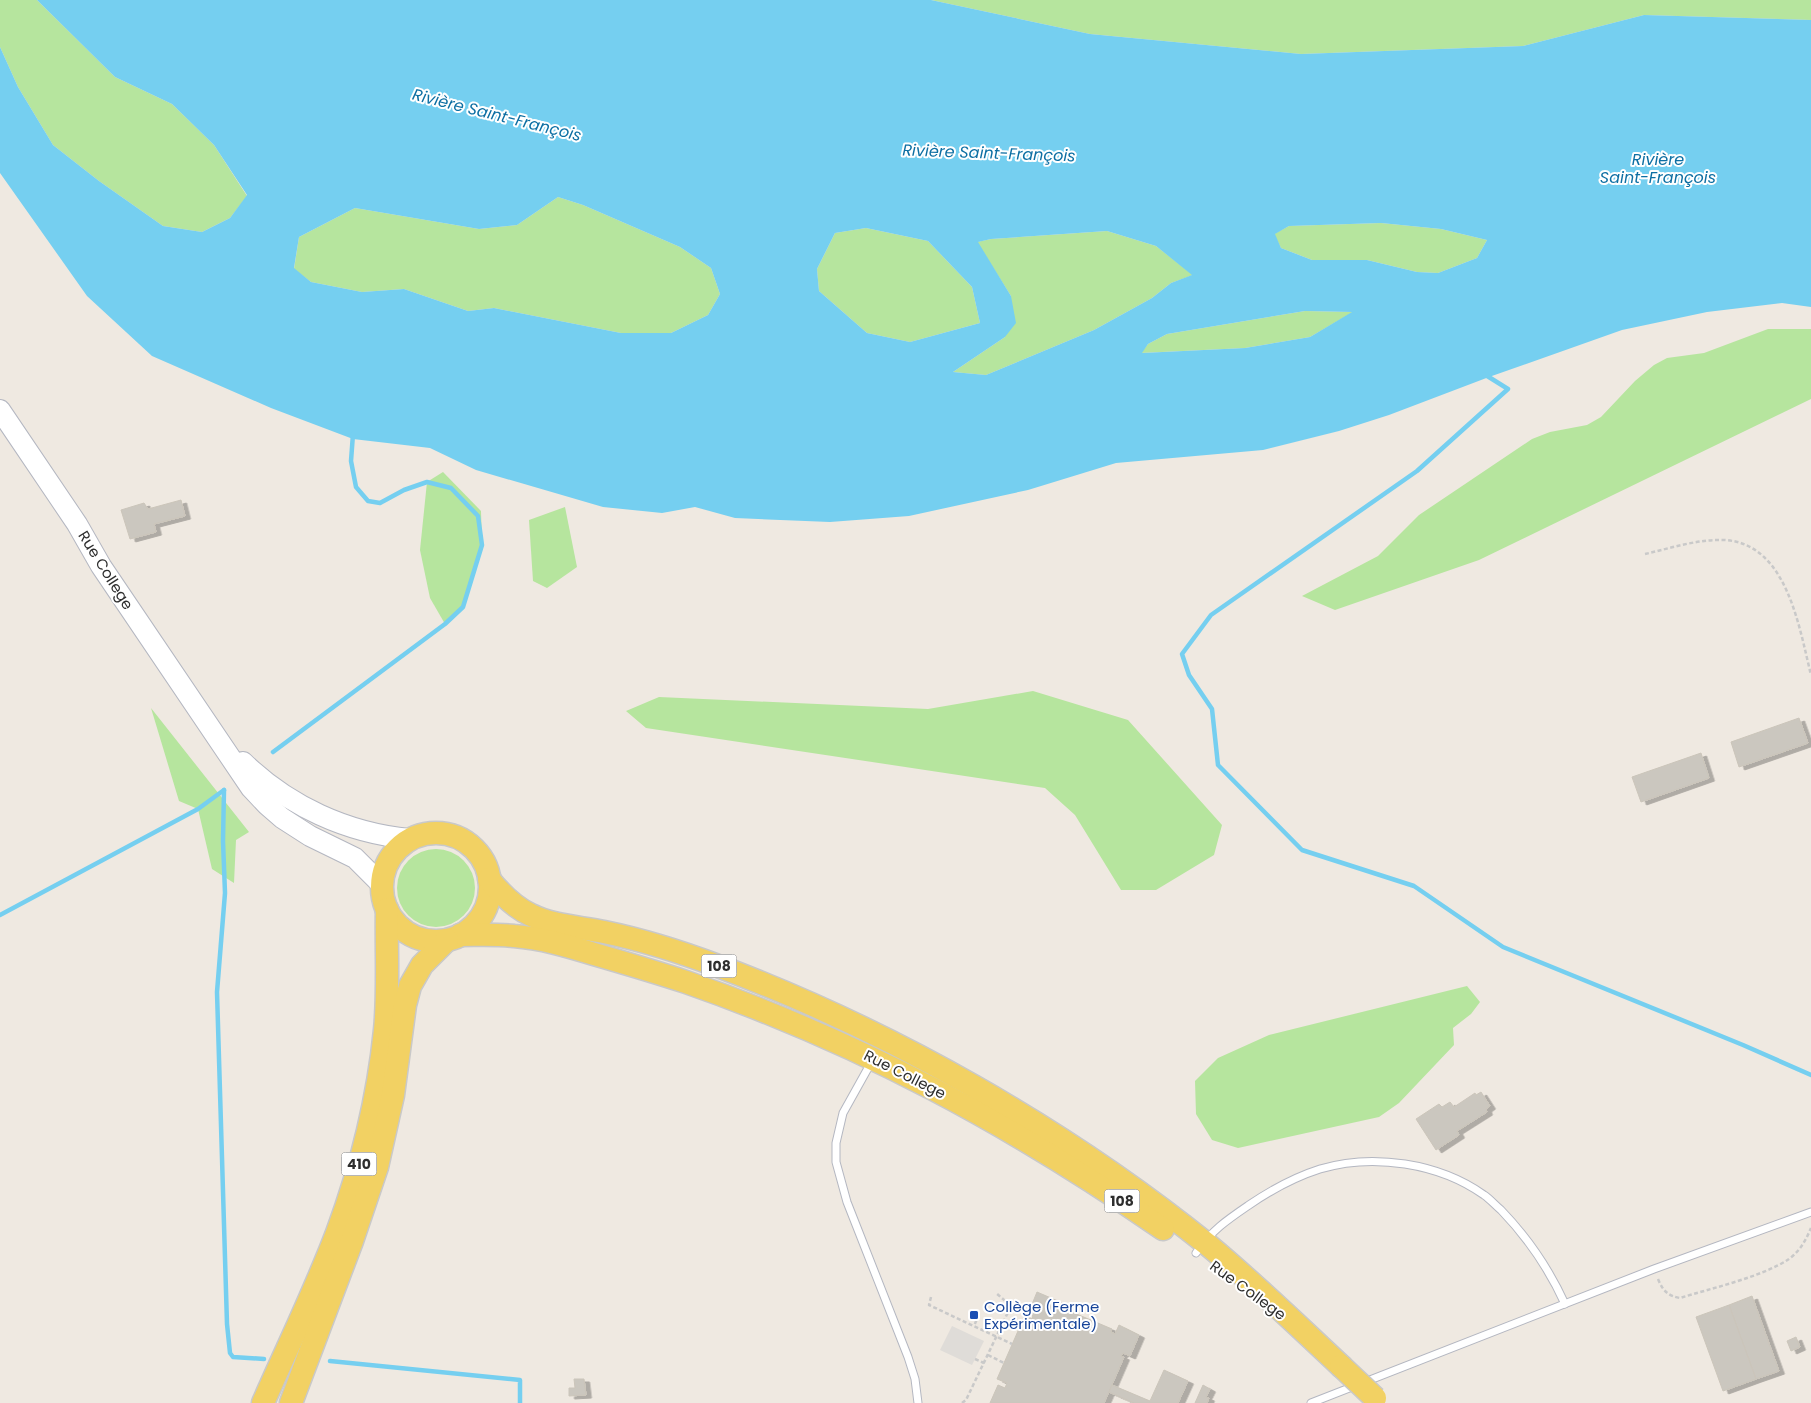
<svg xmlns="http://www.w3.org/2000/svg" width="1811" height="1403" font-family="Poppins,sans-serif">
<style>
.green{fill:#b6e59e}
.plaza{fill:#dfdcd8}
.water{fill:#75cff0;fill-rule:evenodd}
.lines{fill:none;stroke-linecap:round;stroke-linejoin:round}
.stream{stroke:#75cff0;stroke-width:4.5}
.building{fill:#cbc7bf;stroke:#cbc5ba;filter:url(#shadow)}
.service-casing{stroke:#b4b7c1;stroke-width:9}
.secondary-casing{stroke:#b4b7c1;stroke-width:22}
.primary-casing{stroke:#c9c9c9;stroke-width:25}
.path{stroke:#c9c9c9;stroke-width:2.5;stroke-dasharray:4 2.5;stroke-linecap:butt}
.service{stroke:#fff;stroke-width:7}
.secondary{stroke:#fff;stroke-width:20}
.primary{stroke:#f2d163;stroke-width:22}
.primary-bridge-casing{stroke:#c9c9c9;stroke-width:25;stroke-linecap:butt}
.primary-bridge{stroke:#f2d163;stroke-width:22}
.transit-dot{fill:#1a4fb4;stroke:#fff;stroke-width:2}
.labels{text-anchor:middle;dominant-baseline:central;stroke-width:4;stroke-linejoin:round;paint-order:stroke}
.shield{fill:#fff;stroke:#6d6d6d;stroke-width:1}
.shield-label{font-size:14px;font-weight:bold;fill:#2e2e2e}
.street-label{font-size:15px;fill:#2e2e2e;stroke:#fff}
.transit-label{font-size:15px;fill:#164399;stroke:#fff;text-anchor:start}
.water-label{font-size:16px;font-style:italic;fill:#0d6fa3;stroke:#fff}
</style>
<defs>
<filter id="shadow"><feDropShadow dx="5.5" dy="3" stdDeviation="0" flood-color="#0004"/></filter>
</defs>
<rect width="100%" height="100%" fill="#efe9e1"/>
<!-- green -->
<g class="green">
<polygon points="0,0 37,0 115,77 172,104 214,145 247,196 230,218 202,232 163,226 99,181 53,145 18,87 0,47"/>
<polygon points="931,0 1811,0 1811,20 1644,15 1523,46 1301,54 1090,34"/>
<polygon points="558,197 583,205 680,247 711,268 720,294 708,315 671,333 621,333 494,308 468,311 404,289 362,292 311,282 294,269 299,237 355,208 479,229 517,225"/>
<polygon points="1381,223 1441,229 1487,240 1477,258 1438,273 1417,272 1367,260 1312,260 1281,248 1274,234 1289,226"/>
<polygon points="866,228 928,241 972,287 980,323 910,342 867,333 819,291 817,269 835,233"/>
<polygon points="1107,231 1156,246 1193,275 1171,283 1152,298 1094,330 986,375 953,372 1005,337 1011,296 977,242 991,239"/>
<polygon points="1305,311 1353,312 1310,337 1245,348 1141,353 1148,344 1167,334"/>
<polygon points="1768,329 1811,329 1811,399 1479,560 1335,610 1302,596 1378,556 1419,515 1532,439 1550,432 1587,425 1601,417 1635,381 1654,365 1667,358 1704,353"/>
<polygon points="443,472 481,511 482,545 463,607 445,624 430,598 420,550 427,482"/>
<polygon points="565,507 577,567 547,588 533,581 529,520"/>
<polygon points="1033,691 1128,720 1222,825 1214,855 1156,890 1121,890 1075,815 1045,788 646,728 626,711 659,697 928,709"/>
<polygon points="151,708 249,832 236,840 234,883 212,869 198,809 179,801"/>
<circle cx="436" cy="888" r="39"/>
<polygon points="1467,986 1480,1002 1471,1014 1453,1028 1454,1045 1399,1103 1379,1117 1238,1148 1212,1140 1196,1114 1195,1081 1218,1058 1269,1035"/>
</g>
<!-- plaza -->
<polygon class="plaza" points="952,1326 984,1341 972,1365 940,1350"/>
<!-- water -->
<path class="water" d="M37,0H931L1090,34L1301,54L1523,46L1644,15L1811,20V307L1782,303L1707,312L1622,330L1489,377L1389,415L1339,431L1263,450L1116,463L1028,490L909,516L830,522L735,518L695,507L662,513L603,507L476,470L430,448L353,439L271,408L152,356L87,296L0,173V47L18,87L53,145L99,181L163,226L202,232L230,218L247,195L214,145L172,104L115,77ZM558,197L583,205L680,247L711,268L720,294L708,315L671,333H621L494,308L468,311L404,289L362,292L311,282L294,268L299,237L355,208L479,229L517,225ZM1381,223L1441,229L1487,240L1477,258L1438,273L1417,272L1367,260H1312L1281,248L1275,234L1289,226ZM866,228L928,241L972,287L980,323L910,342L867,333L819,291L817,269L835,233ZM1107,231L1156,246L1192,275L1171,283L1152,298L1094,330L986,375L953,372L1005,337L1016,323L1011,296L978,242L991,239ZM1305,311L1352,312L1310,337L1245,348L1142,353L1148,344L1167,334Z"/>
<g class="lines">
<!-- stream -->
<g class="stream">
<polyline points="1484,374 1508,389 1417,471 1211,615 1182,654 1189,675 1212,709 1218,765 1302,850 1414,886 1503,947 1743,1045 1811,1075"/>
<polyline points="273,752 445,624 463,607 482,545 478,516 451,488 427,482 404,490 380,503 368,501 356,487 351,461 353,434"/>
<polyline points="224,790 223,841 225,893 217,992 227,1324 230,1353 233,1357 264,1359"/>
<polyline points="0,915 198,809 224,790"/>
<polyline points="330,1361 520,1380 520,1403"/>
</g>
</g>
<!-- building -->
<g class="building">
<polygon points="181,500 185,516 154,524 156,532 130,539 121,510 144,503 148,509"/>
<polygon points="1799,718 1808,743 1739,767 1731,742"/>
<polygon points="1701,753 1709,778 1641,802 1632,777"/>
<polygon points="1481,1092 1490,1106 1486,1109 1487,1112 1457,1131 1459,1135 1436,1150 1416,1119 1439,1104 1442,1107 1450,1102 1454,1107 1475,1093 1476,1095"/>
<polygon points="1037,1292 1058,1301 1055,1308 1059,1309 1060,1307 1112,1329 1111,1332 1115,1334 1119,1325 1139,1335 1130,1356 1123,1353 1121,1356 1124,1357 1104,1403 990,1403 998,1385 1005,1388 1007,1383 997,1379 1025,1315 1032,1319 1033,1316 1028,1314"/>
<polygon points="1752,1296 1779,1371 1756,1379 1729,1305"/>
<polygon points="1729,1305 1756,1379 1723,1391 1696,1317"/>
<polygon points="1796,1337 1800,1347 1791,1351 1787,1341"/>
<polygon points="1164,1370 1188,1381 1178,1403 1134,1403 1109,1392 1112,1385 1150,1401"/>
<polygon points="574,1379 584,1379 586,1395 569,1396 569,1388 575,1388"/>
<polygon points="1203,1385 1210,1389 1206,1397 1209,1398 1207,1403 1195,1403"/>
</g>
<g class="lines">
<defs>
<g id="service">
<polyline points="872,1061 843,1113 836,1143 836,1162 847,1202 908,1357 915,1379 918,1403"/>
<path d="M1196,1253C1212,1230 1227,1220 1249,1205C1271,1190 1295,1177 1320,1169C1373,1153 1439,1163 1484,1195C1490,1199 1495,1205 1501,1210C1528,1238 1549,1269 1565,1304"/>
<polyline points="1311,1403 1654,1269 1811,1212"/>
</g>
<g id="secondary">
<polyline points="0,410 77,524 101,566 251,788 267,805 282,818 310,836 355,858 382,885"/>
<path d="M243,762C288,806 347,833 410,839"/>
</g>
<g id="primary">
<circle cx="436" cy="887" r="54"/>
<path d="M489,879C501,894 514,907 531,915C553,926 580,927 604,932C643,940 681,952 718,966C891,1031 1064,1129 1208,1245C1254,1283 1297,1325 1341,1366"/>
<path d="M460,935C478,935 496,934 514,936C541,938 568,946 594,954C625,963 656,972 686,982C861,1043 1011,1124 1163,1229"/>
<path d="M263,1403C288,1346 315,1291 337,1233C361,1168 378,1099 385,1030C389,990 386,949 387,909"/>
<polyline points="291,1403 352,1241 377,1167 393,1095 405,1005 410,986 422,965 447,940"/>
</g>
</defs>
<!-- service casing -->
<use href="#service" class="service-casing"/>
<!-- secondary casing -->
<use href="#secondary" class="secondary-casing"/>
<!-- primary casing -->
<use href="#primary" class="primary-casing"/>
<!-- path -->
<g class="path">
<path d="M1645,554C1671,548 1698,539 1724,540C1787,543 1799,627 1811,675"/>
<path d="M1658,1279C1663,1291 1668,1296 1680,1298C1712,1288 1762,1277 1789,1259C1800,1251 1806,1240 1811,1228"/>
<polyline points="931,1297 929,1305 1012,1344"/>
<polyline points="974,1315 977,1319 974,1326"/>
<polyline points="1004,1320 1020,1327"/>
<polyline points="988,1355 1004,1363"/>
<polyline points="975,1359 984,1363"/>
<polyline points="962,1403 966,1400 1011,1306 996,1293"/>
</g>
<!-- service -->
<use href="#service" class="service"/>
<!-- secondary -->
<use href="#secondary" class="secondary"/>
<!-- primary -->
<use href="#primary" class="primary"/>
<defs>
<polyline id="primary-bridge" points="1341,1366 1375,1398"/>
</defs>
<!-- primary-bridge casing -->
<use href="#primary-bridge" class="primary-bridge-casing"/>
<!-- primary-bridge -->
<use href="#primary-bridge" class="primary-bridge"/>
</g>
<!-- markers -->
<rect class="transit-dot" x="969" y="1310" width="10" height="10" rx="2.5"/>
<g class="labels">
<!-- shield labels -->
<g class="shield">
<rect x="701.5" y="954.5" width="35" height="23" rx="4"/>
<rect x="341.5" y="1152.5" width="35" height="23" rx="4"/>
<rect x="1104.5" y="1189.5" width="35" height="23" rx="4"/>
</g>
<g class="shield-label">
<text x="719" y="966">108</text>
<text x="359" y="1164">410</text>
<text x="1122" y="1201">108</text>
</g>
<!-- street labels -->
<g class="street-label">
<text transform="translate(106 570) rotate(58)">Rue College</text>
<text transform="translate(905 1074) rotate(27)">Rue College</text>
<text transform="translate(1248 1290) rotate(36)">Rue College</text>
</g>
<!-- transit labels -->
<g class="transit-label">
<text x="984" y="1306">Collège (Ferme<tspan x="984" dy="17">Expérimentale)</tspan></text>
</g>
<!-- water labels -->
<g class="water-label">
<text transform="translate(497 115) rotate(14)">Rivière Saint-François</text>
<text transform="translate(989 153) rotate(2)">Rivière Saint-François</text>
<text x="1658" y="159">Rivière<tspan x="1658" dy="18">Saint-François</tspan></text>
</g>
</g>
</svg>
